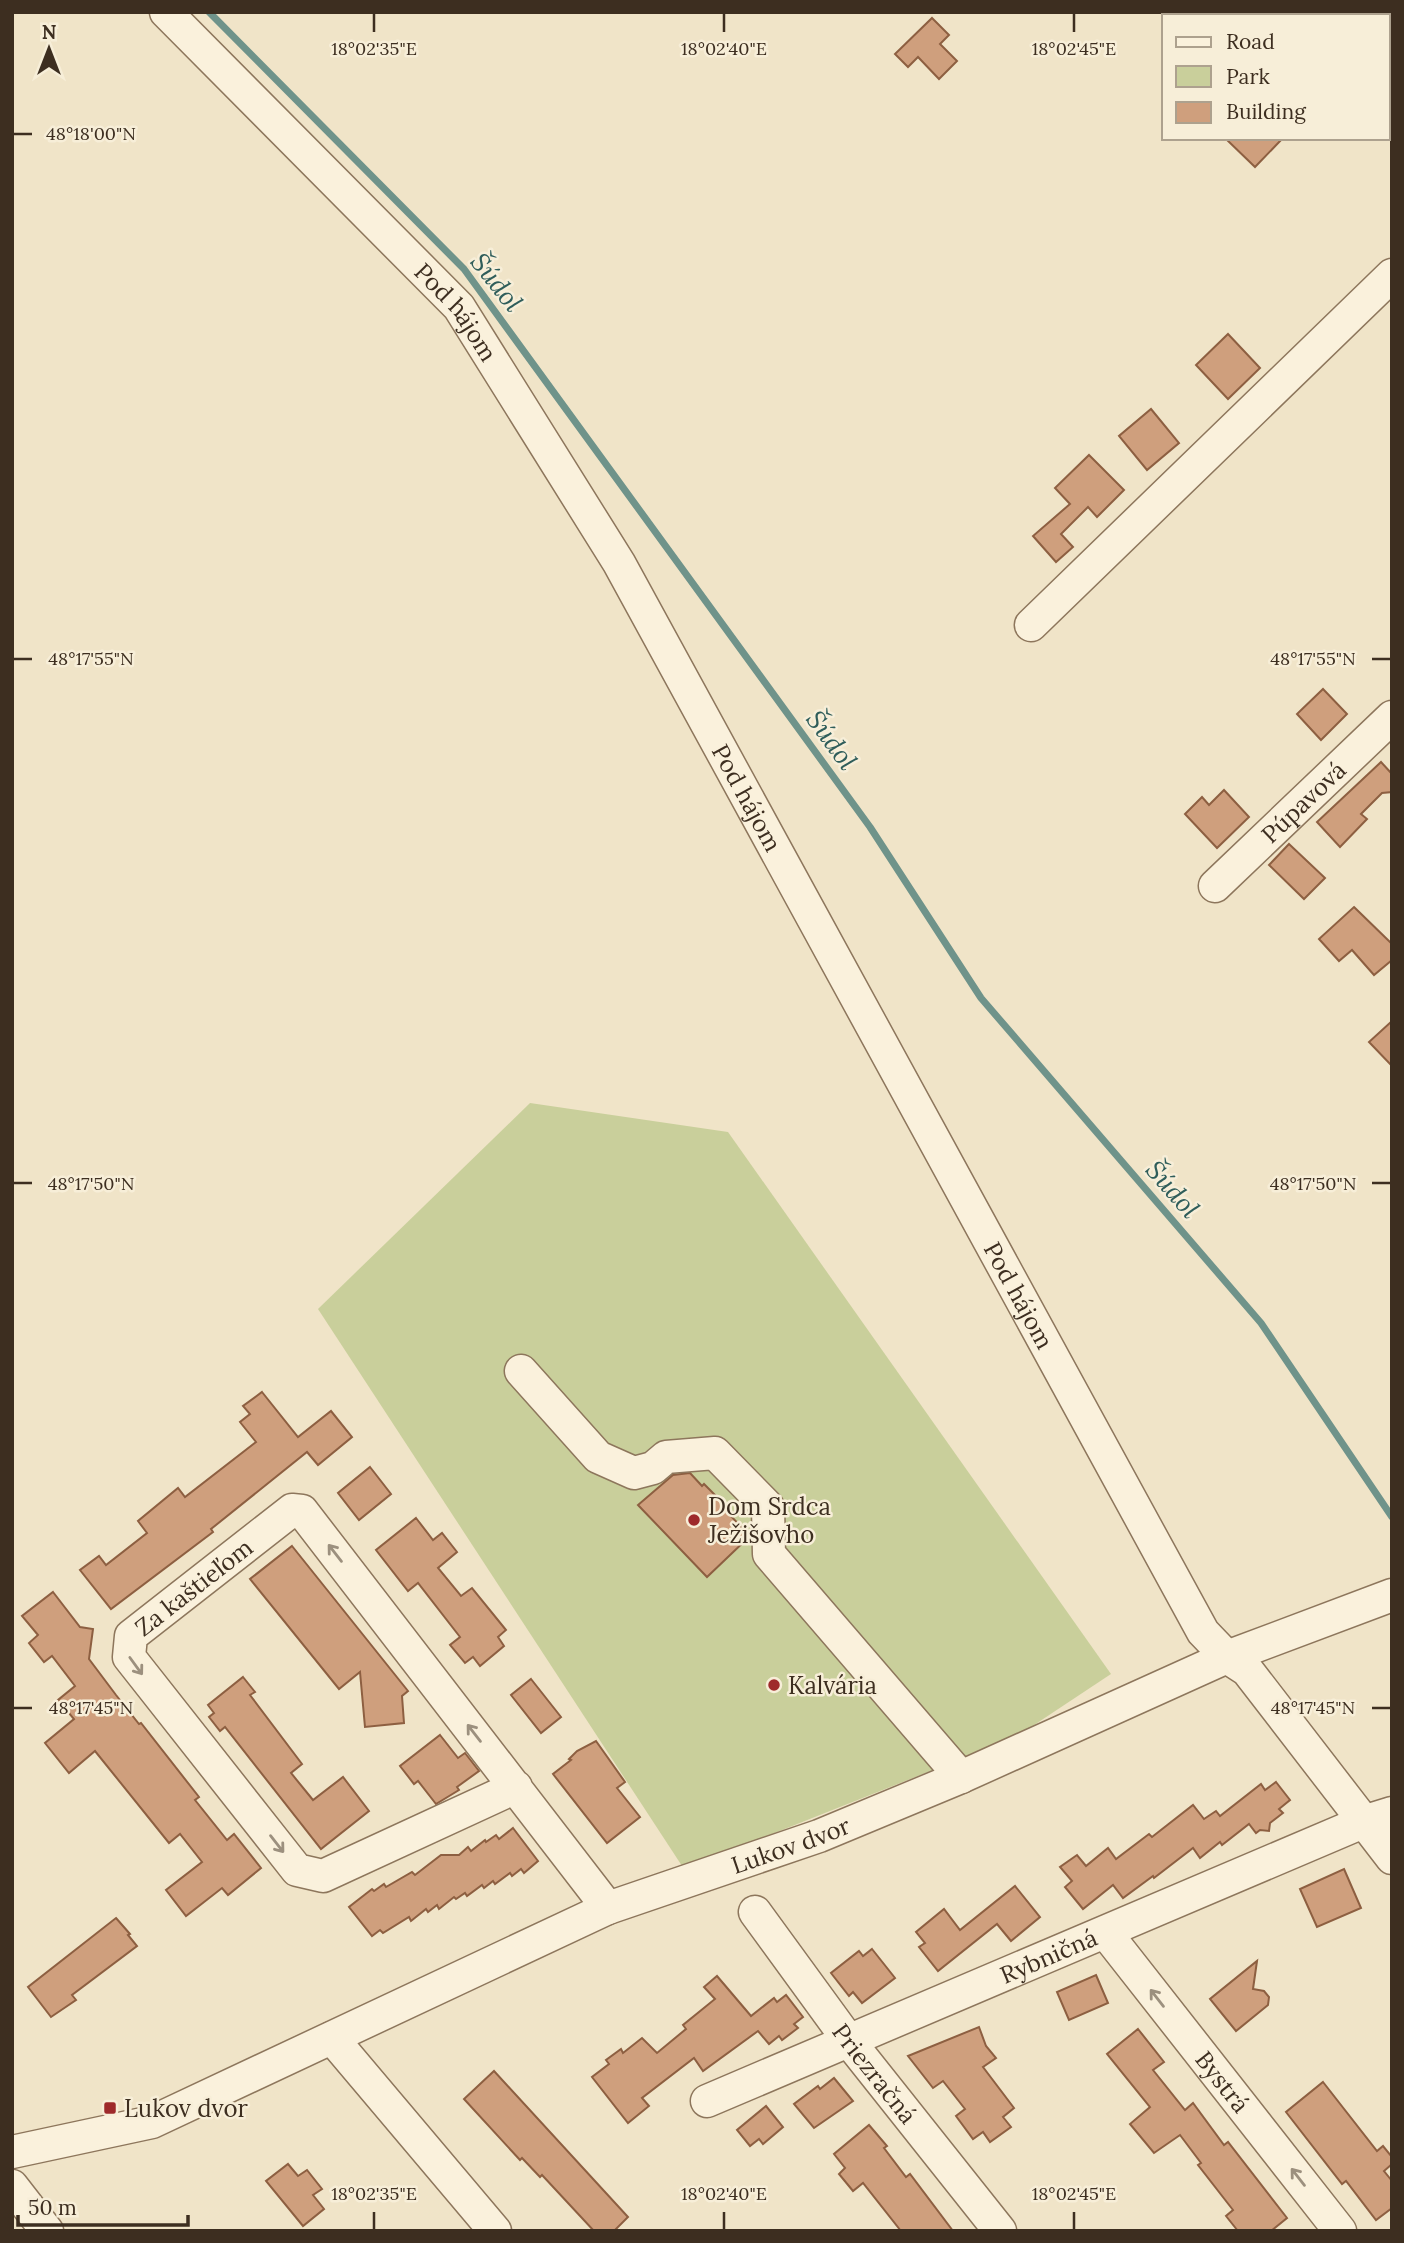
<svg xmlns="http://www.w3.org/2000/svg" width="1404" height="2243" font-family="Lora,serif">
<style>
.green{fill:#c9cf9b}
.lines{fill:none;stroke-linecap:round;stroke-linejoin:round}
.stream{stroke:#6f938a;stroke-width:7}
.building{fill:#cf9f7d;stroke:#8d5f41;stroke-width:2}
.minor-casing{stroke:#8d765c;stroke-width:35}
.minor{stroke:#faf1dc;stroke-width:32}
.oneway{stroke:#9c907e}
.ticks{fill:none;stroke:#3d2e20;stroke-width:2.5}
.poi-dot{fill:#9e2a2b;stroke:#f7eed8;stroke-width:2.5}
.labels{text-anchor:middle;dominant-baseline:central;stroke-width:5;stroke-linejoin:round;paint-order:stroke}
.street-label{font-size:24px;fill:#3d2e20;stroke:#f7eed8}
.poi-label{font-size:24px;fill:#3d2e20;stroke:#f7eed8;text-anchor:start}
.water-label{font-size:26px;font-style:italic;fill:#2f5d5a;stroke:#f7eed8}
.ticks-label{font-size:18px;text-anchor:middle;fill:#3d2e20;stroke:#f7eed8;stroke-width:5;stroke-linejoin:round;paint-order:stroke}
</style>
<rect width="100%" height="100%" fill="#f0e4c8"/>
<!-- green -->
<polygon class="green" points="530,1103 728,1132 1111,1674 1016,1737 684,1869 318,1309"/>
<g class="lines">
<!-- stream -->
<polyline class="stream" points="209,12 464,269 870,827 981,998 1261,1323 1392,1517"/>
</g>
<!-- building -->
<g class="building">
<polygon points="932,18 949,35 940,44 957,61 939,79 918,57 908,67 895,54"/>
<polygon points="1225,138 1283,138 1255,167"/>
<polygon points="1228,334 1260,368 1228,399 1196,365"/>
<polygon points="1151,409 1179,443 1147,470 1119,436"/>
<polygon points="1089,455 1124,490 1097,517 1088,507 1061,534 1073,547 1056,562 1033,536 1070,504 1055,488"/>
<polygon points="1323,689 1347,714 1321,740 1297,714"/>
<polygon points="1381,762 1392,774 1392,792 1382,793 1361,814 1367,819 1340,847 1317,822"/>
<polygon points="1224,790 1249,817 1217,848 1185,814 1202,797 1209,805"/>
<polygon points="1289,844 1325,878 1304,899 1269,865"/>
<polygon points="1354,907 1392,944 1392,960 1374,975 1352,950 1339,961 1319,939"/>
<polygon points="1392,1021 1392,1066 1369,1042"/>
<polygon points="262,1392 298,1437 331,1411 352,1437 318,1465 307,1452 211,1529 213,1532 111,1609 80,1570 99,1556 106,1565 147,1533 138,1521 178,1488 185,1497 256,1442 240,1422 250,1414 243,1406"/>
<polygon points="370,1467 391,1494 359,1520 338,1493"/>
<polygon points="690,1473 702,1486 704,1484 729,1509 726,1511 750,1536 707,1577 638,1505 673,1475"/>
<polygon points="416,1518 433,1540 442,1533 457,1552 438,1568 461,1596 472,1588 506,1630 498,1637 504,1646 480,1666 473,1657 465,1663 450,1645 460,1637 418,1583 408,1591 376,1550"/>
<polygon points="292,1546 408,1691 402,1696 404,1723 365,1727 360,1672 339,1689 250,1579"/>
<polygon points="53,1592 80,1627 93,1629 89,1659 116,1695 139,1724 141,1723 199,1797 195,1800 227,1840 234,1834 261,1868 228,1895 222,1888 186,1916 166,1890 202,1862 180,1834 169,1843 95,1751 69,1773 45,1743 74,1719 58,1700 75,1686 52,1656 44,1662 29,1643 38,1635 22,1616"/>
<polygon points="243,1677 255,1692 250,1695 302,1764 291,1773 313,1800 343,1777 369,1811 321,1849 225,1727 220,1731 209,1717 214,1713 208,1705"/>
<polygon points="531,1679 561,1717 541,1733 511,1695"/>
<polygon points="440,1735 458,1758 465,1753 479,1771 457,1787 459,1790 436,1804 418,1781 414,1784 400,1766"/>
<polygon points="596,1741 625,1782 617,1788 640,1817 607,1843 553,1774 571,1760 569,1759 577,1751"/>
<polygon points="1276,1782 1290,1800 1279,1809 1283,1813 1270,1823 1269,1831 1260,1830 1256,1833 1249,1824 1222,1845 1220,1842 1200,1858 1193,1848 1154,1878 1153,1876 1123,1898 1113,1885 1083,1909 1065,1887 1072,1881 1060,1867 1077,1855 1086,1866 1108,1848 1116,1859 1149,1834 1152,1837 1193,1805 1204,1819 1216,1811 1220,1816 1261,1784 1265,1790"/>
<polygon points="513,1828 538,1861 524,1873 521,1869 512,1876 510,1873 495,1884 493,1881 484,1888 482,1885 467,1896 465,1893 456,1899 454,1897 439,1909 437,1905 428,1912 426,1909 411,1921 409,1917 383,1933 380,1930 372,1936 349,1907 372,1889 374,1891 384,1884 386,1887 412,1872 415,1875 441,1855 459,1855 468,1847 471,1851 485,1840 486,1842 496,1835 499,1839"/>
<polygon points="1344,1869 1361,1908 1317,1927 1300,1889"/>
<polygon points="1015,1886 1040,1917 1011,1941 997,1924 938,1971 919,1947 925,1943 916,1932 944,1909 960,1930"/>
<polygon points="116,1918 130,1934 128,1935 137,1946 72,1995 76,2000 51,2017 28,1987"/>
<polygon points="872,1949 895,1978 862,2003 853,1992 849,1996 831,1973 859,1951 863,1956"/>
<polygon points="1257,1961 1253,1989 1264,1991 1269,1997 1268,2005 1236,2031 1210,1999"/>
<polygon points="1096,1975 1108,2003 1069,2020 1057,1992"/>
<polygon points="717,1976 751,2016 774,1998 777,2002 786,1995 803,2017 794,2024 798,2028 782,2040 779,2036 769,2044 758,2031 703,2071 694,2058 642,2098 649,2106 628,2123 592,2077 609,2064 606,2060 621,2049 623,2053 642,2038 657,2053 686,2029 683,2025 715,1999 704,1987"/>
<polygon points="979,2027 986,2046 996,2058 983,2067 1014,2108 1003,2117 1011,2127 990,2142 983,2132 973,2139 956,2116 965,2109 943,2081 933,2088 908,2056"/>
<polygon points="1138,2029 1164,2062 1153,2070 1185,2110 1193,2103 1224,2145 1228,2142 1287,2218 1271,2231 1238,2231 1226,2216 1233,2210 1198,2165 1201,2163 1180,2135 1154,2153 1130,2124 1150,2107 1107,2054"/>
<polygon points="494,2071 628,2217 614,2231 594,2231 542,2175 540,2177 522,2158 520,2160 464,2099"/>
<polygon points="834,2078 853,2101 814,2128 794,2104 818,2086 820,2089"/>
<polygon points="1323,2082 1377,2151 1383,2146 1392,2157 1392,2164 1384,2171 1392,2181 1392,2208 1376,2220 1346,2181 1342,2184 1286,2112"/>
<polygon points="766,2106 783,2127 763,2144 759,2139 750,2146 737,2130"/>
<polygon points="869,2125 887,2146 884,2148 906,2177 910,2174 953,2231 901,2231 863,2183 853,2191 839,2174 845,2168 834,2154"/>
<polygon points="288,2164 298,2176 307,2170 322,2189 313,2195 324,2209 303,2226 266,2181"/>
</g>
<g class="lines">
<defs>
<g id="minor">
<path id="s1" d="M166,12L459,307L619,563L1203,1632L1227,1657L1247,1670L1392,1858"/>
<polyline points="1031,625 1392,275"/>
<path id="s2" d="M1215,886L1392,717"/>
<polyline points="521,1371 598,1457 634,1473 653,1468 666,1457 715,1453 768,1507 769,1554 961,1777"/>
<path id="s3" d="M516,1787L323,1876L297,1870L129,1657L131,1636L292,1510L302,1511L608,1908"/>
<path id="s4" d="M755,1912L849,2041L1000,2231"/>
<path id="s5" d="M1106,1933L1340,2231"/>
<polyline points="332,2038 495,2231"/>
<path id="s6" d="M707,2101L1363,1822L1392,1813"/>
<path id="s7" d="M12,2152L152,2122L608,1908L819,1836L961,1777L1227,1657L1392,1595"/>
<polyline points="12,2186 47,2231"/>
</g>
</defs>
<!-- minor casing -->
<use href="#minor" class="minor-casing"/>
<!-- minor -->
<use href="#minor" class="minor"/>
</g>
<!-- one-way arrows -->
<defs><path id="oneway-shaft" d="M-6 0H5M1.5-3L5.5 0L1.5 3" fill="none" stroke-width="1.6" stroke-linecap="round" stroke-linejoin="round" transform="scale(1.75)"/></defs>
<g class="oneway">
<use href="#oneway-shaft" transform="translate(335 1553) rotate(-128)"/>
<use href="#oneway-shaft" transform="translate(136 1666) rotate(54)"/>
<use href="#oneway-shaft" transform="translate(474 1733) rotate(-128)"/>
<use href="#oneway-shaft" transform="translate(277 1844) rotate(52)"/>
<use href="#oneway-shaft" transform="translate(1157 1998) rotate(-128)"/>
<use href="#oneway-shaft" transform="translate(1298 2177) rotate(-128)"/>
</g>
<!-- ticks -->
<path class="ticks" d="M374,14V32M724,14V32M1074,14V32M14,134H32M14,659H32M1372,659H1390M14,1183H32M1372,1183H1390M14,1708H32M1372,1708H1390M374,2212V2229M724,2212V2229M1074,2212V2229"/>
<!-- markers -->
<g class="poi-dot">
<circle cx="694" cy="1520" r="7"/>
<circle cx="774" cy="1685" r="7"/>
<rect x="103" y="2101" width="14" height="14" rx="3.5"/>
</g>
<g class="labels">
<!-- street labels -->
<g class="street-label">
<text stroke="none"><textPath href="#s1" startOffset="418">Pod hájom</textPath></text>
<text stroke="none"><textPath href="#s1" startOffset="985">Pod hájom</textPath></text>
<text stroke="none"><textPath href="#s2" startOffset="122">Púpavová</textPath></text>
<text stroke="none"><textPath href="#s1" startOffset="1552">Pod hájom</textPath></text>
<text stroke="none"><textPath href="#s3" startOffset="611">Za kaštieľom</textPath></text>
<text stroke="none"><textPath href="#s7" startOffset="840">Lukov dvor</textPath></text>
<text stroke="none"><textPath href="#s6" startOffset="371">Rybničná</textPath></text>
<text stroke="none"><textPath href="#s4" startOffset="201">Priezračná</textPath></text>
<text stroke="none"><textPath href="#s5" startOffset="189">Bystrá</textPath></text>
</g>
<!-- poi labels -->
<g class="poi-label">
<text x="708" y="1506">Dom Srdca<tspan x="708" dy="28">Ježišovho</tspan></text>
<text x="788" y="1685">Kalvária</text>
<text x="124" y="2108">Lukov dvor</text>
</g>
<!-- water labels -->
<g class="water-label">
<text transform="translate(497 282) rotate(52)">Šúdol</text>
<text transform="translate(832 740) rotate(54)">Šúdol</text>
<text transform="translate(1173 1189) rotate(49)">Šúdol</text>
</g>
</g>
<g class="ticks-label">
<text x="374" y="55">18°02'35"E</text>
<text x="724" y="55">18°02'40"E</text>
<text x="1074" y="55">18°02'45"E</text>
<text x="91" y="140">48°18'00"N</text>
<text x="91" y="665">48°17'55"N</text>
<text x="1313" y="665">48°17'55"N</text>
<text x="91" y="1190">48°17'50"N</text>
<text x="1313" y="1190">48°17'50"N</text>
<text x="91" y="1714">48°17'45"N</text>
<text x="1313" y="1714">48°17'45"N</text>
<text x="374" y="2200">18°02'35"E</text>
<text x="724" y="2200">18°02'40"E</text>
<text x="1074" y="2200">18°02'45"E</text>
</g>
<!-- border -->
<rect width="1404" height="2243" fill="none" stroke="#3d2e20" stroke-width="28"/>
<!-- legend -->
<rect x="1162" y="14" width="228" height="126" fill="#f7eed8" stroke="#ada18e" stroke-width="2"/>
<rect x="1176" y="37" width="35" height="10" fill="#faf1dc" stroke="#ada18e" stroke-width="2"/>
<text x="1226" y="49" font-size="21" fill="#3d2e20">Road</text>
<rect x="1176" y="66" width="35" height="21" fill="#c9cf9b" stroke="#ada18e" stroke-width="2"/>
<text x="1226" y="84" font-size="21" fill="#3d2e20">Park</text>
<rect x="1176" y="102" width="35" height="21" fill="#cf9f7d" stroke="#ada18e" stroke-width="2"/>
<text x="1226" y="119" font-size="21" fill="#3d2e20">Building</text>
<!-- north arrow -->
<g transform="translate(49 49)" stroke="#f7eed8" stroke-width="5" paint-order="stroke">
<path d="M0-5L12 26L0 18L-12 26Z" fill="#3d2e20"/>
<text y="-10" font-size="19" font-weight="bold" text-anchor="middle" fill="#3d2e20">N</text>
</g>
<!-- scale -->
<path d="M18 2215v10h170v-10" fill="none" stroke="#3d2e20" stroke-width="3.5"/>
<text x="28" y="2215" font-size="21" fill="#3d2e20" stroke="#f7eed8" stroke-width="5" paint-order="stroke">50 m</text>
</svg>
